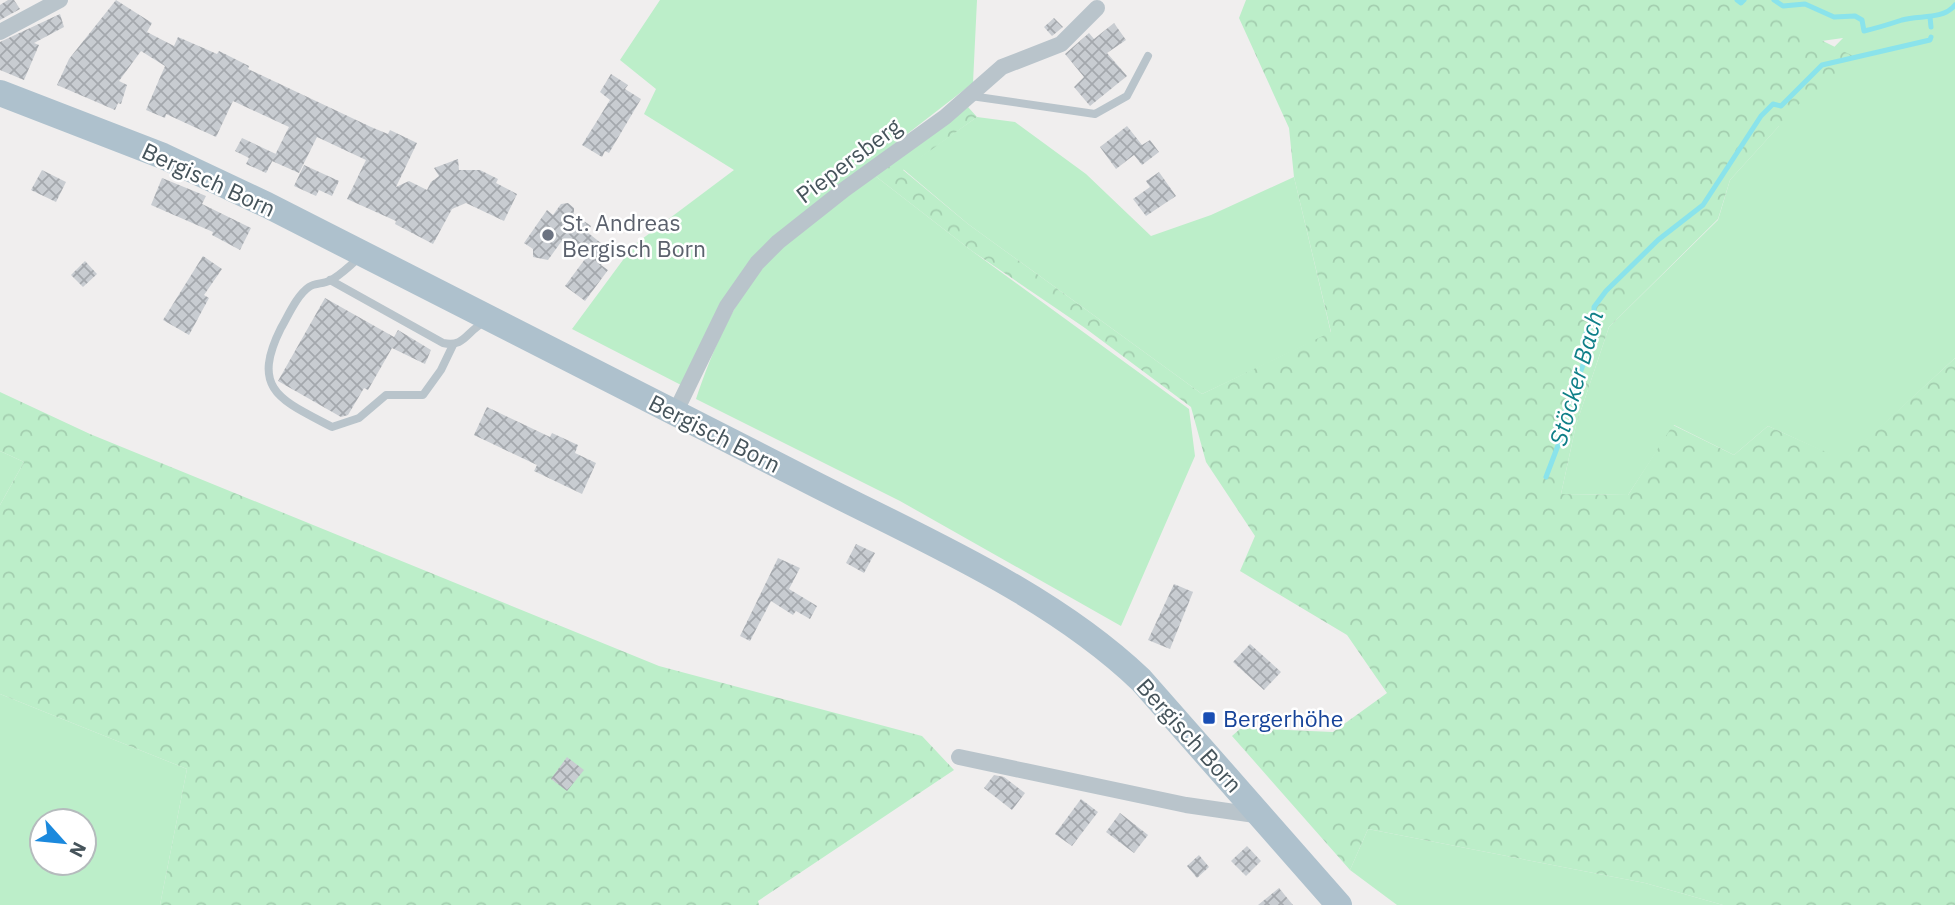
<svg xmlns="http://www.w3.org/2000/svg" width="1955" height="905" font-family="'IBM Plex Sans',sans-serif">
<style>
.green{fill:#bceec9;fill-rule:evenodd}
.forest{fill:url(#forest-crowns)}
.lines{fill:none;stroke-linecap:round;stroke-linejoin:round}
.stream{stroke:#8ae3eb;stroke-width:5}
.building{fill:url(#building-cross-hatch)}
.lane{stroke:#b9c4cb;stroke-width:8}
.street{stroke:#b9c4cb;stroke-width:16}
.primary{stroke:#aec1cd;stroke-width:26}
.worship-dot{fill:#6b7280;stroke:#fff;stroke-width:2.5}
.transit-dot{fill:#1a4fb4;stroke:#fff;stroke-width:2.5}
.labels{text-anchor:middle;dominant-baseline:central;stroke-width:5;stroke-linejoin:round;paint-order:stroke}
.street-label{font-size:23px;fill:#46545b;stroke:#fff}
.worship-label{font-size:23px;fill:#5b616d;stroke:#fff;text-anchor:start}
.transit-label{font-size:23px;fill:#164399;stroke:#fff;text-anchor:start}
.water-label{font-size:24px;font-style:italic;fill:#0f7f88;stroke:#fff}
</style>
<defs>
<pattern id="forest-crowns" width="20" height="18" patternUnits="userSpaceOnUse" patternTransform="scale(1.75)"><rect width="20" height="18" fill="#bceec9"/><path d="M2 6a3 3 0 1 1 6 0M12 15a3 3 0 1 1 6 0" fill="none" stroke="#a3ceaf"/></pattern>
<pattern id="building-cross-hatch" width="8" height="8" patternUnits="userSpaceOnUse" patternTransform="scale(1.75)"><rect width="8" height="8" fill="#c8ccd1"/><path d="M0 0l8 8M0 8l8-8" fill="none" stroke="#a4a8ad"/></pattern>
</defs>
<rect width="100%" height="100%" fill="#f0eeee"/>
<!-- green -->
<g class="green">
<polygon points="660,0 977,0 973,83 774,237 681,385 572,329 634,245 734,170 644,114 656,89 620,60"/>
<polygon points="1740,0 1955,0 1955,358 1844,461 1768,426 1734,455 1674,425 1628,495 1561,494 1576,425 1609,327 1718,220 1730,180 1779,126 1768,115 1843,38 1786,46"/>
<polygon points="977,117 1015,122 1086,174 1151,236 1211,215 1294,177 1331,333 1202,394 968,224 903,169"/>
<path d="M874,175L972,251L1189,409L1195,456L1121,626L900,501L696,399C716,341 738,289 784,245C810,219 845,198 874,175Z"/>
<polygon points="0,451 24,462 0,505"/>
<path d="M0,694L187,769L160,905H0ZM42,821H84V863H42Z"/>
<polygon points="1368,829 1645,883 1723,905 1397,905 1350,870"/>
</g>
<!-- forest -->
<g class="forest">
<polygon points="1246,0 1758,0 1787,23 1865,62 1799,104 1730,180 1718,219 1609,327 1576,425 1561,494 1628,495 1673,425 1734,455 1768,426 1844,460 1955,358 1955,905 1723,905 1645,883 1368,829 1350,870 1232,736 1241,728 1333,732 1387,693 1347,635 1240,571 1255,536 1206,462 1191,407 1085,328 972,251 874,175 968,107 977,117 903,170 968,224 1202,394 1331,332 1294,177 1289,128 1239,18"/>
<polygon points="0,392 90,434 659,666 922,736 954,770 758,901 759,905 160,905 187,769 0,694 0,505 24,462 0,451"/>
</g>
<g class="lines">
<!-- stream -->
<g class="stream">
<polyline points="1737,0 1741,3 1744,0"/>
<path d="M1774,0L1783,6L1805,4L1834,17L1855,16L1862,20L1864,31C1877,28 1890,24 1902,20C1920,15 1943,20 1955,5"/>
<polyline points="1930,17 1931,27"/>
<polyline points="1546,477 1562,435 1563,417 1583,365 1586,333 1594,320 1594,307 1606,291 1658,240 1703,205 1761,116 1773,104 1781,106 1822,65 1930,40 1931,37"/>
</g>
</g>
<!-- building -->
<g class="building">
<polygon points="8,0 14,0 20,9 0,20 0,5"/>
<polygon points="116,0 152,23 147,32 174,46 178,37 217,54 219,51 249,66 248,69 371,127 388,134 390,130 417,143 396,187 409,181 427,190 431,182 439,176 434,168 458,159 459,170 480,170 498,179 496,183 517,194 504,221 466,203 452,209 433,244 395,224 396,221 347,199 366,160 317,137 299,173 272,161 289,127 233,101 216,137 166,114 165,118 146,110 165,66 141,51 119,81 127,85 121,104 118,103 115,110 57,85 69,59"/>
<polygon points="60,14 64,27 34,43 39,45 24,80 0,70 0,42"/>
<polygon points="1054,18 1063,27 1052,36 1044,27"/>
<polygon points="1114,23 1126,40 1107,53 1127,76 1090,106 1074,87 1084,77 1065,54 1089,33 1094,39"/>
<polygon points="611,74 628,85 625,89 641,99 609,153 605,151 602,157 582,145 610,100 600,92"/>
<polygon points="1127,126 1142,145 1150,140 1159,152 1142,165 1134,155 1116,169 1100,147"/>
<polygon points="242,138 276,154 266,173 246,164 249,158 235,151"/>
<polygon points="304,165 339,181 332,196 319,190 316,196 294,186"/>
<polygon points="42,170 66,182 56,202 31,190"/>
<polygon points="1159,172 1176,196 1146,216 1133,199 1150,187 1146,181"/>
<polygon points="162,178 206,196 202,204 251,228 240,250 212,235 213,232 151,205"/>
<polygon points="568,203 574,208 574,214 591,226 587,232 611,251 601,265 608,270 585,301 565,286 585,259 561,242 548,260 533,257 533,249 524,243 547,210 553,215 561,204"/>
<polygon points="203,256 222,269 204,295 209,298 189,335 163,320"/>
<polygon points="85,261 97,274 83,287 71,275"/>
<polygon points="325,298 394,337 398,330 431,350 425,364 392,348 368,390 364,388 348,415 341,417 278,381"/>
<polygon points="487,407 550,437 552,433 578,445 575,453 596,463 582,494 534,471 537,465 474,435"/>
<polygon points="856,544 875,553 864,573 846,563"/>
<polygon points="778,558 800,568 789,589 817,606 810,619 796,611 793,615 771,601 750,641 740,636"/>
<polygon points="1174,584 1193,592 1170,649 1148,640"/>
<polygon points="1250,644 1281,672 1264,690 1233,662"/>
<polygon points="567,757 584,770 567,791 551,779"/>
<polygon points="994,775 1004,777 1025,793 1012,810 984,788"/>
<polygon points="1081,799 1098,812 1072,846 1055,834"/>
<polygon points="1120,813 1148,835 1134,853 1106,832"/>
<polygon points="1247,846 1261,861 1246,876 1231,861"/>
<polygon points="1199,855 1209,867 1197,878 1187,866"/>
<polygon points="1279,888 1293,905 1258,905"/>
</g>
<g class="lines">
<!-- lane -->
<g class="lane">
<polyline points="971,96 1095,114 1127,96 1148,56"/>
<path d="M359,258C350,265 340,276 329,281C323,284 315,283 309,287C297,295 288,316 281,328C250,390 281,400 332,427L359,418L386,395H423L441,370L453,345"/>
<path d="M330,280L443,343C465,348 466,331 486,321"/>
</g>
<!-- street -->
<g class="street">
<polyline points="0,32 60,0"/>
<polyline points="675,413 727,306 757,263 778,242 845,189 945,117 1002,67 1061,44 1097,8"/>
<polyline points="959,757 1186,805 1262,816"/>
</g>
<!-- primary -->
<path class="primary" d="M0,93L163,156L267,205C446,295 624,386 801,477C915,536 1048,591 1141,680L1339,905"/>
</g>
<!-- markers -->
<circle class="worship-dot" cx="548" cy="235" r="7"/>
<rect class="transit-dot" x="1202" y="711" width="14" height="14" rx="3.5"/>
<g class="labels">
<!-- street labels -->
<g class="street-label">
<text transform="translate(848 160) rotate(-37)">Piepersberg</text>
<text transform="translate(209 179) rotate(25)">Bergisch Born</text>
<text transform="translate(715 433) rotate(27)">Bergisch Born</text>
<text transform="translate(1190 735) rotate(48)">Bergisch Born</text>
</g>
<!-- worship labels -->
<g class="worship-label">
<text x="562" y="222">St. Andreas<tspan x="562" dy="26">Bergisch Born</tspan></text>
</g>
<!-- transit labels -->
<g class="transit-label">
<text x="1223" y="718">Bergerhöhe</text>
</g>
<!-- water labels -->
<g class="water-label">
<text transform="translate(1576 378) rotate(-74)">Stöcker Bach</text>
</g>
</g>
<!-- north arrow -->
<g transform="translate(63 842) rotate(117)"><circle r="33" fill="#ffffff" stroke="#b5bbbd" stroke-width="2"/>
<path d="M0-5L12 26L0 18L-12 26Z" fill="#1b89dd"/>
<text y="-10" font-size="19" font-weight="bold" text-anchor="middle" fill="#46545b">N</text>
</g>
</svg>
